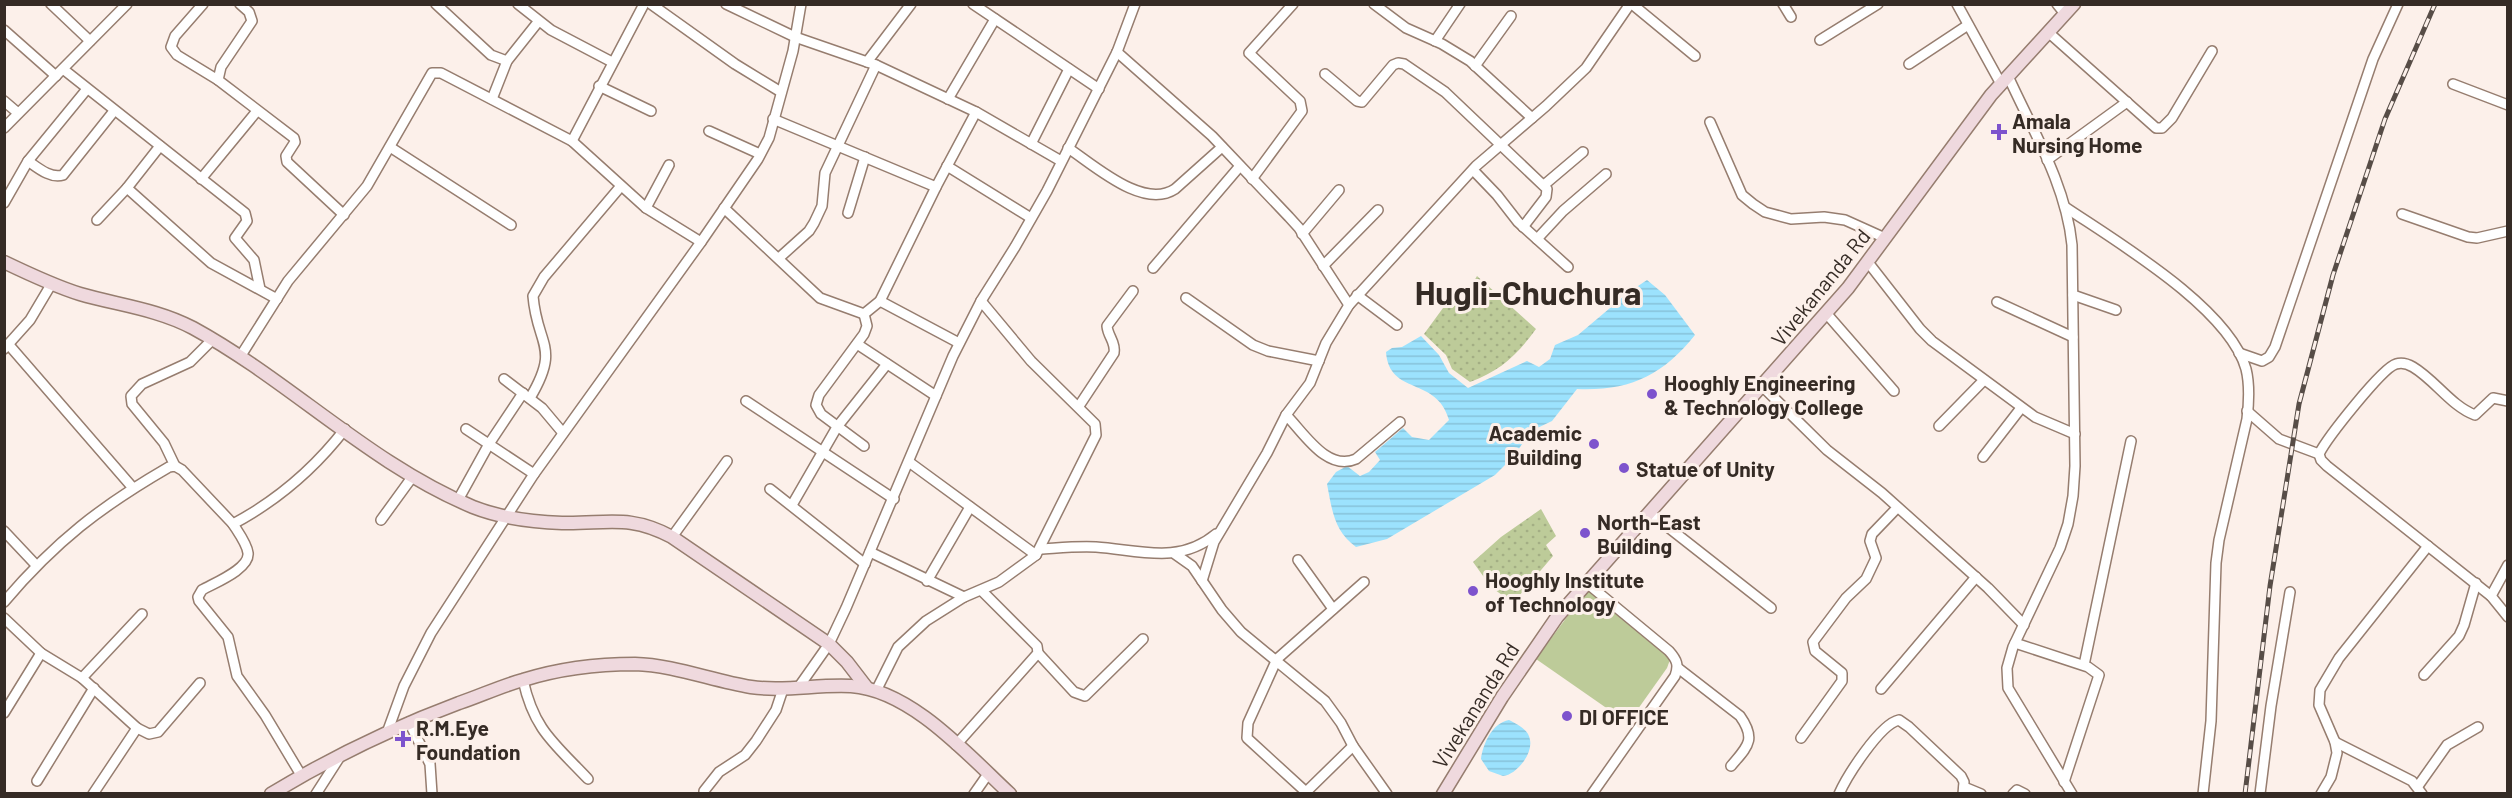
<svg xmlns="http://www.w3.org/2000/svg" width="2512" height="798" font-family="Barlow,sans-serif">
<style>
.green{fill:#bdcb99}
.park{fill:url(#park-dots)}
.water{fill:url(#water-rules)}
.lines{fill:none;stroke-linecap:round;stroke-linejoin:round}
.street-casing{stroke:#967d6f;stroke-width:12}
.secondary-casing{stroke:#967d6f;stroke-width:15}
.street{stroke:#fff;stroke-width:9}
.secondary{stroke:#efd9de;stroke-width:12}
.rail-casing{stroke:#574d47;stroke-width:5}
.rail{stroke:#fcf0ea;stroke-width:3;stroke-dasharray:9;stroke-linecap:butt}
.poi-dot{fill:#7d53cd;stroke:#fcf0ea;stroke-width:2}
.labels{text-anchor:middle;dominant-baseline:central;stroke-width:6;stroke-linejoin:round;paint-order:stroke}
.poi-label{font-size:21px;font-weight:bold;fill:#352b25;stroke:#fcf0ea;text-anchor:start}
.street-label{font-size:21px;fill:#352b25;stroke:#fcf0ea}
.town-label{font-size:33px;font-weight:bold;fill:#352b25;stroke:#fcf0ea}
</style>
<defs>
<pattern id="park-dots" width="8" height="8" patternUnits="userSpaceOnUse" patternTransform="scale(1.5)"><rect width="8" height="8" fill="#bdcb99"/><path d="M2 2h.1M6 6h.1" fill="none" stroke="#a3ae84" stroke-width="1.8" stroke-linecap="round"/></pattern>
<pattern id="water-rules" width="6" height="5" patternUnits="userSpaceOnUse" patternTransform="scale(1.5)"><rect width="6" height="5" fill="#9ce2fd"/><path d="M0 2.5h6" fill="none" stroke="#87c2d9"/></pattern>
</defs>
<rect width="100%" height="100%" fill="#fcf0ea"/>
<!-- green -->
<polygon class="green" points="1589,587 1671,657 1667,668 1628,723 1536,659"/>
<!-- park -->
<g class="park">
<path d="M1477,276L1536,329C1517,355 1500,371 1470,382L1452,369L1446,355L1424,334L1443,308H1452L1466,295Z"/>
<polygon points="1541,509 1556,536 1546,545 1553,556 1513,603 1491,587 1473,562 1501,537"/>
</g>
<!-- water -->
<g class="water">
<path d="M1647,280L1665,295L1695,335C1662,376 1630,391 1577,389L1552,421L1531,431L1514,456L1495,475L1387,539L1356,547C1334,531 1332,510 1327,484L1336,472L1347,466L1360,476L1369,472L1380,460L1375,452L1403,428L1412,437L1429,440L1449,420C1437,376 1389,396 1386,352L1392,348L1402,347L1421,336L1439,355L1449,373L1468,388L1527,361L1539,367L1550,359L1555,345L1578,335L1629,292Z"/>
<path d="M1509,720C1517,724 1529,730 1530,740C1533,754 1516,775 1503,776L1489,771L1481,759C1483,744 1492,723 1509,720Z"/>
</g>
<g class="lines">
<defs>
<g id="street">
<polyline points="51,4 90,41"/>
<polyline points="203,4 175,36 171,47 177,55 218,80"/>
<polyline points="240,4 249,12 252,21 221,67 218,80 294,138 295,142 286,156 287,162 344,215"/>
<polyline points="436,4 491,55 507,61"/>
<polyline points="518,4 551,30 612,62"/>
<polyline points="651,4 735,64 781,92"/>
<polyline points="726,4 795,37 876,65 976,112 1061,161"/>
<polyline points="973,4 1099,89"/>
<polyline points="1374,4 1406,28 1442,44 1470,61 1532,118"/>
<polyline points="1632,4 1695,56"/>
<polyline points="1783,4 1791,17"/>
<polyline points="1957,4 2001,84"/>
<polyline points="2057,4 2065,14"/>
<polyline points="4,30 56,76"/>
<polyline points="2048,32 2156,128 2162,128 2172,118 2212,51"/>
<polyline points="1820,40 1878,4"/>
<polyline points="1435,41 1460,4"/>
<polyline points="1117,52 1212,136 1289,217 1299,228 1349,305"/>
<polyline points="867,62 911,4"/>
<polyline points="1909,64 1968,25"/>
<polyline points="1475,66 1511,16"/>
<polyline points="63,69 245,213 247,221 235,238 254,260 260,289"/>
<polyline points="1325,74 1357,101 1362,102 1393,65 1398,63 1404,64 1445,92 1547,189 1546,197 1523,227"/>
<path d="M2008,76C2033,131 2066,185 2072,245L2075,466L2073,496L2068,524L2060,548L2013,647L2007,668L2008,688L2072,794"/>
<polyline points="2453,84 2508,105"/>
<polyline points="599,86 651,111"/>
<polyline points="492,99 507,61 538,22"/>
<polyline points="948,99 995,19"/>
<polyline points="4,101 18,113"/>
<polyline points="773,119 936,187"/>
<polyline points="1710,122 1742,195 1753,204 1765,212 1791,219 1824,217 1845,220 1885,238"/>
<polyline points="4,128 127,4"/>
<polyline points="709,131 760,154"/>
<polyline points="572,141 644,4"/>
<polyline points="1031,144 1069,69"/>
<polyline points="390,147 511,225"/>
<path d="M1068,148C1094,165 1143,210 1175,189L1222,147"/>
<polyline points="2047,160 2127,102"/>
<path d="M28,161C38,168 51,179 63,175L114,111"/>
<polyline points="947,166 1031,218"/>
<polyline points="1473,170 1497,195 1518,222 1568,267"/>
<polyline points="201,179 257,111"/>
<polyline points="1252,179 1302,111 1300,101 1249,53 1293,4"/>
<polyline points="1544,185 1583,152"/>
<polyline points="127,188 211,263 277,299"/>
<polyline points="4,203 28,161 87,89"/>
<path d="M2065,207C2117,242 2229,308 2246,369C2250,385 2249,402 2247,419L2219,540L2216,563L2211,721L2203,794"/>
<polyline points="646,208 669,165"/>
<polyline points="724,208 820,298 864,314 880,301 936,187 976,112"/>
<polyline points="848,213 865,157"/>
<polyline points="2402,214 2468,237 2477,238 2508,231"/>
<polyline points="97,220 127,188 160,146"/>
<polyline points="1302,234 1339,190"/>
<polyline points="1537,239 1563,211 1606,174"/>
<polyline points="779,258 809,231 814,223 822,206 825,173 876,65"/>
<polyline points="1867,261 1920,329 1932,341 2035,417 2075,434"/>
<polyline points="1323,266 1378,210"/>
<polyline points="1153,268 1240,166"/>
<polyline points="1357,295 1397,325"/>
<polyline points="2073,295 2116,310"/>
<polyline points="1186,298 1253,345 1268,351 1319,361"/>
<polyline points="880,301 959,343"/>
<polyline points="1997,302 2073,337"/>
<polyline points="1826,313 1894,391"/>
<polyline points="864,314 867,326 864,334 819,395 816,405 821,414 864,446"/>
<polyline points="857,344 936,396"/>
<polyline points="9,345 133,488"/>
<polyline points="4,349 30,320 52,283"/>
<polyline points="2239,353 2262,361 2269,357 2275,347 2373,59 2398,4"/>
<polyline points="240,357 288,281 367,186 432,73 441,73 572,141 646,208 701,242"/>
<polyline points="504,379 542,408 563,433"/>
<polyline points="1762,386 1827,450 1882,493 1988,588 2024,625"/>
<path d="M530,398C561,346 537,346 533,296L544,277L621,186"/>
<polyline points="746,401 894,499"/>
<path d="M2508,401L2493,398L2475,415C2451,406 2435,380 2413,367C2408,364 2402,362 2396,364C2382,368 2327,438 2319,454L2321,460L2327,466L2491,596L2508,617"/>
<path d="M1079,406L1114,353C1116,342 1108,337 1107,326L1133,291"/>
<polyline points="2247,411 2279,439 2319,454"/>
<path d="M1286,415C1304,433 1327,472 1356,459L1400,422"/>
<polyline points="1939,426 1984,380"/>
<polyline points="466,429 534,474"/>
<polyline points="1983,457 2021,408"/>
<polyline points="909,462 1036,555"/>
<polyline points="175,466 164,443 132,404 131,396 142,384 190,362 212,340"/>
<polyline points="770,489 865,564"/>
<polyline points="458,500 489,444 523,393"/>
<polyline points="792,505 837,427 887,364"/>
<polyline points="1650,513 1771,608"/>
<polyline points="381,520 413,476"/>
<path d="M233,524C238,532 247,544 248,553C250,569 214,583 202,590L198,597L199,601L228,637L237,676L265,715L301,775"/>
<polyline points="4,531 36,565"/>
<polyline points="672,537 727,461"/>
<path d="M1040,549C1058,548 1077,546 1096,547C1139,550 1179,565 1216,534"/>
<polyline points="870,552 964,597"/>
<polyline points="1175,554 1192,566 1222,610 1241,632 1325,701 1341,723 1353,746 1387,794"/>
<polyline points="1298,560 1333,609"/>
<polyline points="927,581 970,507"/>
<polyline points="1202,581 1214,542 1267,453 1286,415 1310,383 1326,343 1349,305 1476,166 1546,106 1586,68 1630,4"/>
<path d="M1588,584L1669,651C1677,660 1679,665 1675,676L1592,794"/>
<polyline points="2491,596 2508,565"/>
<path d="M4,602C56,541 100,507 169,467L175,466L182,470L233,524C278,500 314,469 345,429"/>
<polyline points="4,618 41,653 82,678 137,728 93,794"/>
<polyline points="2015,643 2088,667 2099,675 2064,782"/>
<polyline points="1038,653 1074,692 1085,696 1143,639"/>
<polyline points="2084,665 2131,441"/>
<path d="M1678,668L1740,716C1757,740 1747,747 1731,766"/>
<polyline points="2424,675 2459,636 2464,625 2476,583"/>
<polyline points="82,678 142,614"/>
<path d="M523,680C534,730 554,743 588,779"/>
<polyline points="798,688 829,644 846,608 953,356 981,301 1015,247 1047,191 1117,52 1135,4"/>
<polyline points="1881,689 1976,577"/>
<polyline points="876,691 898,647 926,621 964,597 999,582 1036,555 1096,435 1095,424 1031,361 981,301"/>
<polyline points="4,713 41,653"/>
<polyline points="409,722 430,764 432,794"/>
<polyline points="137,728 149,734 158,732 200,683"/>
<polyline points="388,730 404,686 431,633 534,474 701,242 758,159 769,138 793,51 801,4"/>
<polyline points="1801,738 1842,681 1842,673 1815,651 1813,642 1846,598 1866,579 1876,558 1870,541 1872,534 1897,508"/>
<polyline points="2335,742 2412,781 2422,794"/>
<polyline points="956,745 1038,653 1037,646 982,591"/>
<polyline points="37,781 94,688"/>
<polyline points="2418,786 2447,745 2478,727"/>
<polyline points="1964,787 1981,794"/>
<polyline points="704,791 719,772 745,755 756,741 776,710 783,689"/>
<polyline points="1306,792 1247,738 1248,723 1277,659 1364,582"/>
<polyline points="316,794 341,755"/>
<polyline points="974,794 988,774"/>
<polyline points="1304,794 1353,746"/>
<path d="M1839,794C1847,776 1880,724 1899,720L1909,727L1961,776L1964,782L1963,794"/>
<polyline points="2013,794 2017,790 2025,794"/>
<polyline points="2260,794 2271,706 2290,592"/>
<polyline points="2321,794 2331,777 2337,753 2335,742 2319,705 2320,690 2339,658 2428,546"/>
</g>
<g id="secondary">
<path d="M4,262C29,274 54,286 80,294C118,305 157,309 193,328C290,381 370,464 473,507C501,518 531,522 562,523C607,524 629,514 672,537L829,644L847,662L867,688"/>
<path d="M271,794C332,757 392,728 459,703C480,696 501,686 523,680C558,669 598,664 635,664C674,665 713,681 751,687C784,692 818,684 851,686C911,690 968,755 1010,794"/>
<polyline points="1443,794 1502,697 1557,617 1848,288 1991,95 2074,4"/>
</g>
</defs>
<!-- street casing -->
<use href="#street" class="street-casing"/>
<!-- secondary casing -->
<use href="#secondary" class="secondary-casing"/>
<!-- street -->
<use href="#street" class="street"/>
<!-- secondary -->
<use href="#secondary" class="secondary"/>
<defs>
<polyline id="rail" points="2245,794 2270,586 2299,404 2333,275 2385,119 2435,4"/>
</defs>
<!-- rail casing -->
<use href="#rail" class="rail-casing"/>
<!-- rail -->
<use href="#rail" class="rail"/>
</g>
<!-- markers -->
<g class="poi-dot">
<path d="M1996 123h6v6h6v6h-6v6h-6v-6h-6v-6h6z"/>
<circle cx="1652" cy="394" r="6"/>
<circle cx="1594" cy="444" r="6"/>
<circle cx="1624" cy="468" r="6"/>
<circle cx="1585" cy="533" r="6"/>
<circle cx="1473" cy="591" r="6"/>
<circle cx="1567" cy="716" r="6"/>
<path d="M400 730h6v6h6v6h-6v6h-6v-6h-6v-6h6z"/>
</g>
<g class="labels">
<!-- poi labels -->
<g class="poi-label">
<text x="2012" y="120">Amala<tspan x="2012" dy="24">Nursing Home</tspan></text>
<text x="1664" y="382">Hooghly Engineering<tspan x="1664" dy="24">&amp; Technology College</tspan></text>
<text x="1582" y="432" text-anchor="end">Academic<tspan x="1582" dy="24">Building</tspan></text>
<text x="1636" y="468">Statue of Unity</text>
<text x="1597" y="521">North-East<tspan x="1597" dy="24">Building</tspan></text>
<text x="1485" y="579">Hooghly Institute<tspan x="1485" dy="24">of Technology</tspan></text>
<text x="1579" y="716">DI OFFICE</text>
<text x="416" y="727">R.M.Eye<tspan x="416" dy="24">Foundation</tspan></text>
</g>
<!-- street labels -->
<g class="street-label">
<text transform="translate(1820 287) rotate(-51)">Vivekananda Rd</text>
<text transform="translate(1475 705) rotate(-58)">Vivekananda Rd</text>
</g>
<!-- town labels -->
<g class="town-label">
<text x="1528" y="292">Hugli-Chuchura</text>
</g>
</g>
<!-- border -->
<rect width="2512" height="798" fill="none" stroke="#352b25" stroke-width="12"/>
</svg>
